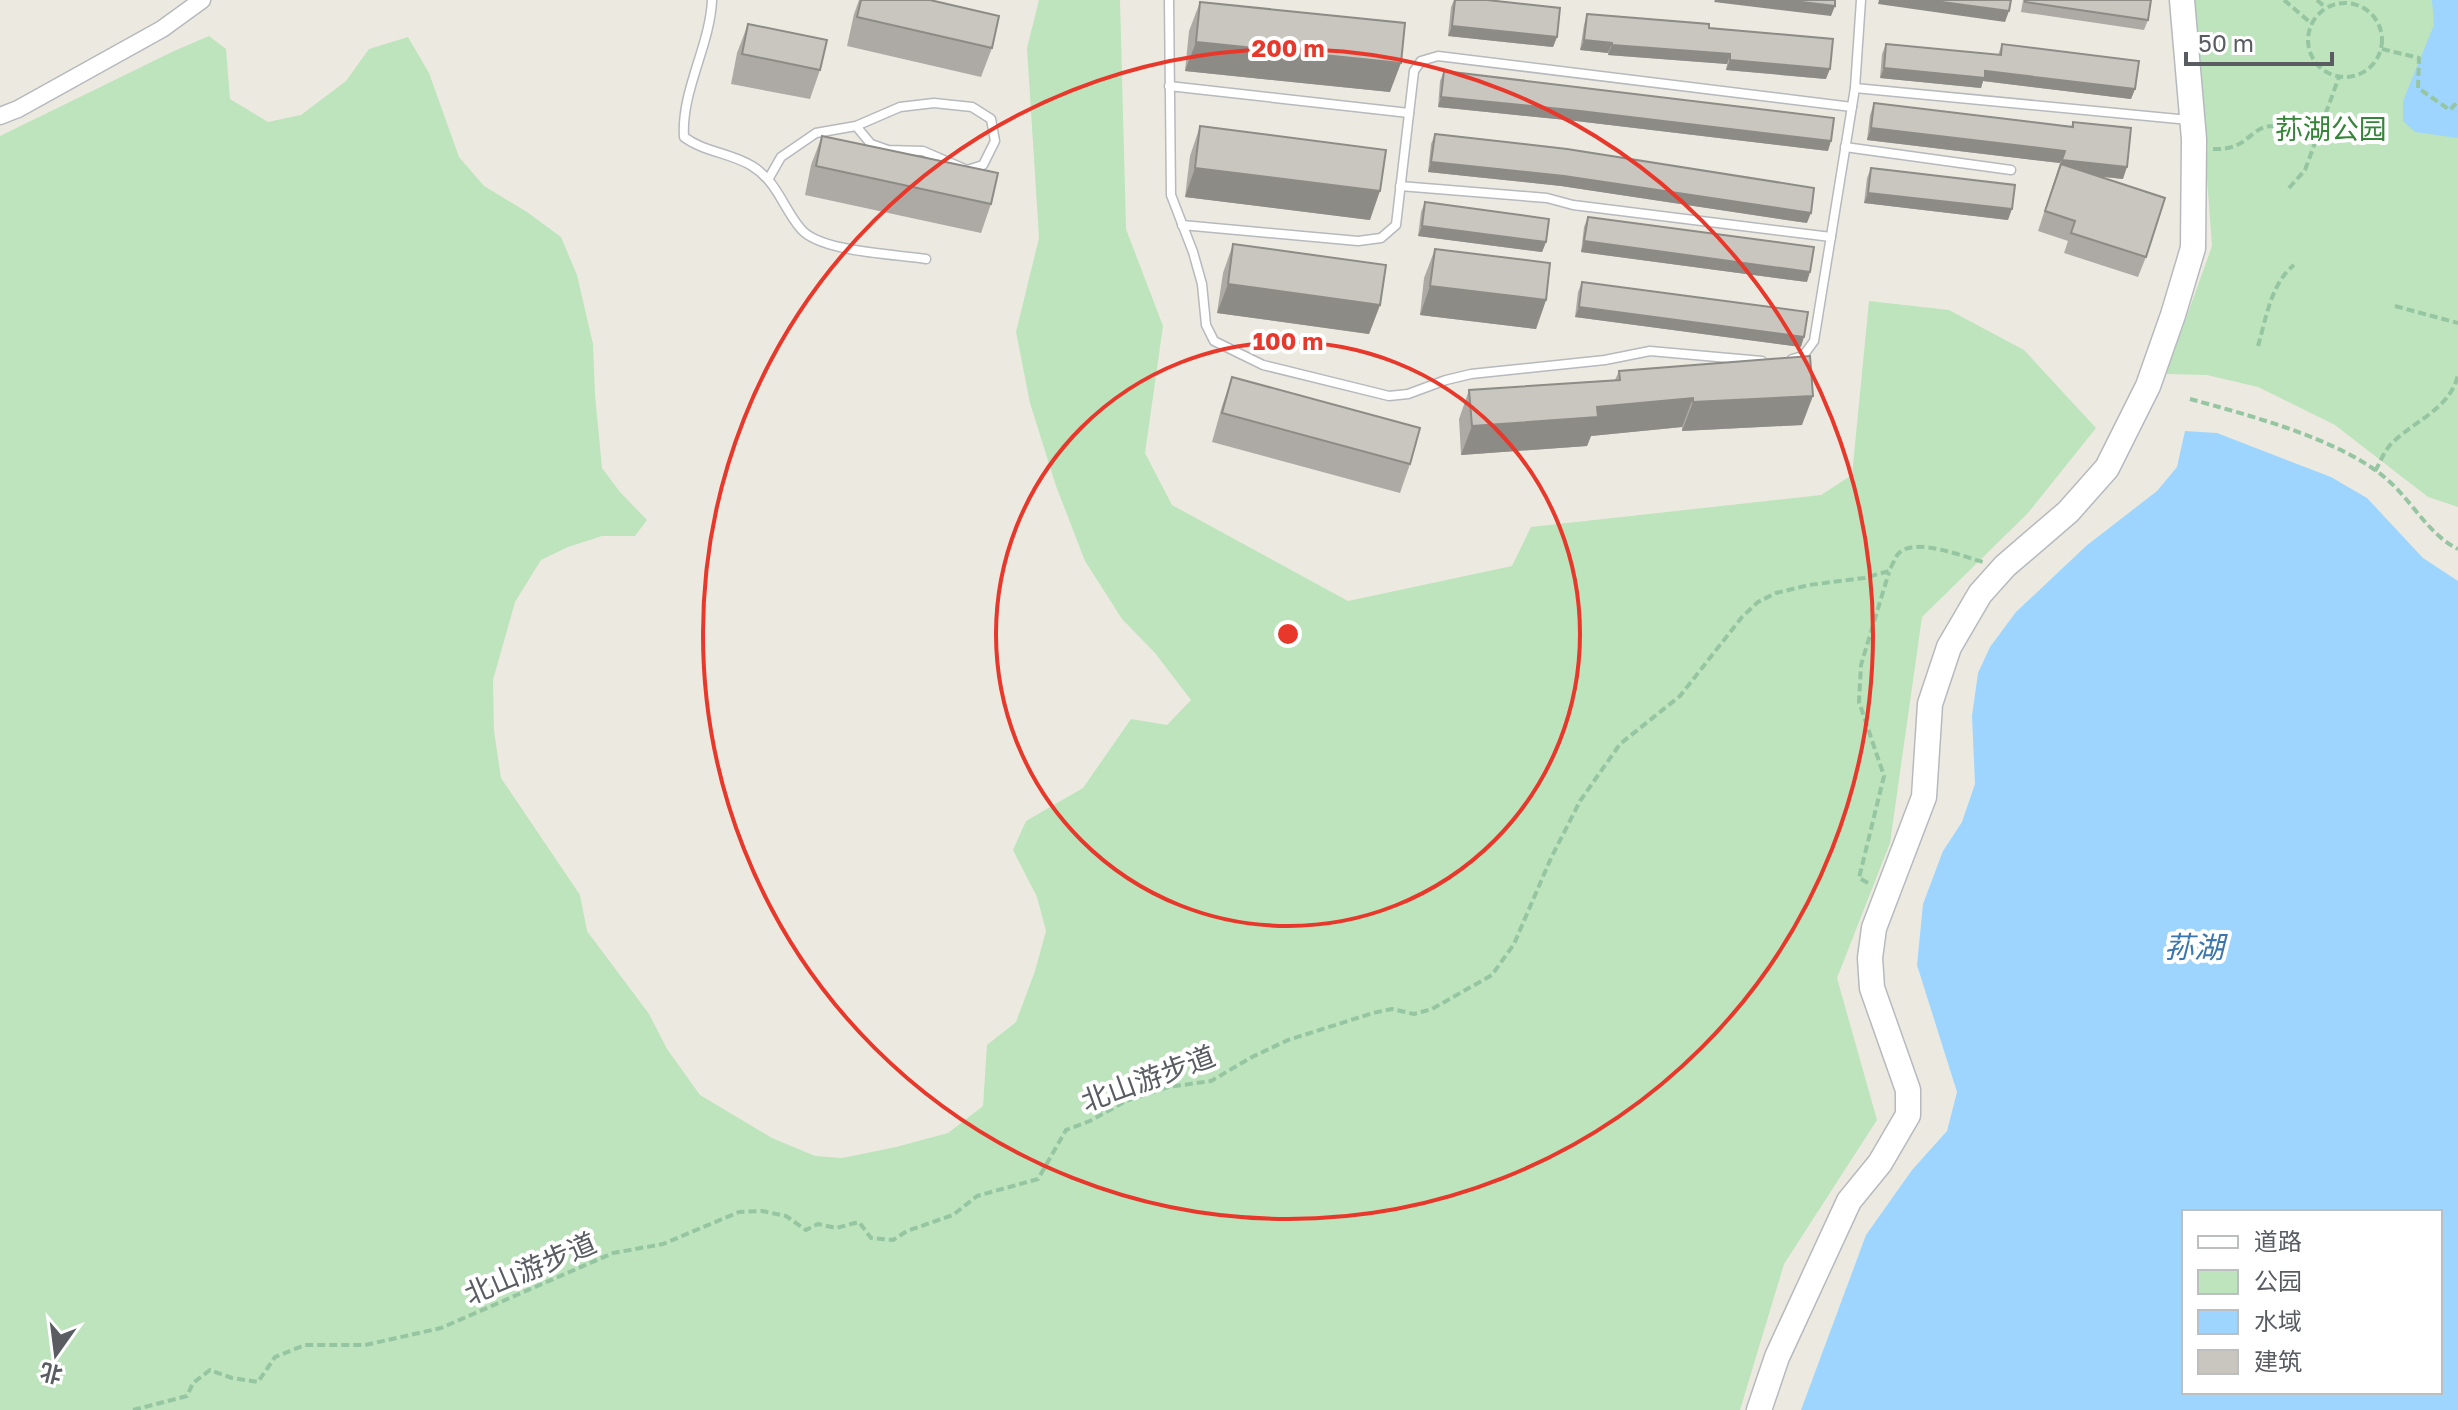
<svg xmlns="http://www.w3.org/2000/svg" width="2458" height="1410" font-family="'Golos Text','Noto Sans SC',sans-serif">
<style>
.green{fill:#bde4bc}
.water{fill:#9ed5fe;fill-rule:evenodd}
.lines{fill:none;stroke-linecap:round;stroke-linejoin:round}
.service-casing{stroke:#b6b9bd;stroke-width:11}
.minor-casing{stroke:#b6b9bd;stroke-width:19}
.secondary-casing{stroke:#b6babf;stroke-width:27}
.path{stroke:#96c5a2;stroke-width:4;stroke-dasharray:8 4;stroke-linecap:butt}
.service{stroke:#fff;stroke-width:8}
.minor{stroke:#fff;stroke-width:16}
.secondary{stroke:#fff;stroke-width:24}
.wall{fill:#adaaa5}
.shaded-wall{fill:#8d8b86}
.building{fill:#c9c6c0;stroke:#8d8b86;stroke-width:2}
.ring{fill:none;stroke:#e8382b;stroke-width:4}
.labels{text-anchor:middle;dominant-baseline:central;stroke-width:8;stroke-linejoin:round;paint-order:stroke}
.park-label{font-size:28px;fill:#358538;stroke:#fff}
.street-label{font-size:28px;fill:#595d62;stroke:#fff}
.water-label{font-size:30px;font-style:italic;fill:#3c76af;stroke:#fff}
.centre{fill:#e8382b;stroke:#fff;stroke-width:4}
.ring-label{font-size:24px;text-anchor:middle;font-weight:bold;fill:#e8382b;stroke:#fff;stroke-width:8;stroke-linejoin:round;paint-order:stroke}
</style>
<rect width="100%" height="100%" fill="#eceae0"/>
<!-- green -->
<g class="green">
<polygon points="1039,0 1120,0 1126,229 1163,326 1145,453 1172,505 1348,601 1512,566 1531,527 1821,495 1852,475 1869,301 1949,310 2024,350 2096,428 2028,513 1922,617 1890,843 1837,978 1877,1120 1784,1264 1740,1410 0,1410 0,136 174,51 209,36 226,49 230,99 268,122 301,115 346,81 369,49 408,37 429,73 459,157 484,186 527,212 561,237 577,275 593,344 595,395 602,468 620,492 647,520 635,536 602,536 568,547 541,560 515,602 493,680 494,731 501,778 580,895 587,931 649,1014 667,1049 700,1095 772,1138 815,1156 842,1158 896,1147 948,1133 983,1106 987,1045 1016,1022 1035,971 1046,931 1037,897 1013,850 1026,821 1083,788 1131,719 1167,725 1191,700 1155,653 1122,619 1085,561 1056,486 1030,403 1016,332 1039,238 1027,48"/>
<polygon points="2194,0 2458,0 2458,507 2428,497 2335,425 2258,387 2207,375 2166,374 2212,246"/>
</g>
<!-- water -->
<g class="water">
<polygon points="2432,0 2458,0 2458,138 2415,132 2403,121 2403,101 2434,25"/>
<path d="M2185,431L2217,433L2331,477L2367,498L2423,558L2458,581V1410H1801L1866,1235L1912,1170L1947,1131L1957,1092L1917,965L1923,904L1943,851L1962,822L1975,784L1972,716L1978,673L1990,647L2016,612L2086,546L2157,491L2177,467ZM2440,1212V1392H2184V1212Z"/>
</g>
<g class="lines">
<defs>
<g id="service">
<path d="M712,0C710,46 681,91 684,137C704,152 731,153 752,166C777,181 783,208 801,229C820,252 895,254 926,259"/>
<polyline points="1169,0 1171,195 1193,252 1202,284 1206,325 1214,341 1263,365 1389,396 1408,394 1446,380 1471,374 1605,360 1650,351 1762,361"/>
<polyline points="1169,86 1409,113"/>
<polyline points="1855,88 2189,120"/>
<polyline points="1845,147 2011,170"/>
<polyline points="769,178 781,157 816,133 856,126 900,107 934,103 972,107 991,119 995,141 983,165 967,170 923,151 888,150 871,144 856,126"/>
<polyline points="1400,186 1547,198 1573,205 1831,237"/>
<polyline points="1182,225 1358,241 1381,238 1396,225 1414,71 1421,61 1438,56 1852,107"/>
<polyline points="1792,359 1803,356 1814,341 1855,88 1861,0"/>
</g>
<polyline id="minor" points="0,116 18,109 162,29 202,0"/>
<polyline id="secondary" points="1759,1410 1777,1357 1849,1201 1880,1163 1908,1115 1908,1090 1872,988 1870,958 1874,928 1924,797 1930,704 1949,647 1980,594 2005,566 2068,512 2107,468 2148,386 2173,315 2193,248 2194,139 2182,0"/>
</defs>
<!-- service casing -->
<use href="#service" class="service-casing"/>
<!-- minor casing -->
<use href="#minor" class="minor-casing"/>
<!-- secondary casing -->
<use href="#secondary" class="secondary-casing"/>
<!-- path -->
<g class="path">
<polyline points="2284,0 2312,24"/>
<polyline points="2317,0 2326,8"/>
<circle cx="2345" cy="40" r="37"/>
<polyline points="2382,49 2419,58 2418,88 2450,110 2458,101"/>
<path d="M2213,149C2249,151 2249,126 2273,126C2288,126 2303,134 2317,140"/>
<polyline points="2289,188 2305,170 2339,77"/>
<polyline points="2395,306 2458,323"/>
<path d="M2258,346C2266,319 2271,283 2294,265"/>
<path d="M2190,399C2248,415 2336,438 2383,476C2410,497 2427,534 2458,549"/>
<path d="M2375,471C2381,461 2384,451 2392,443C2414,421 2450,409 2458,375"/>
<polyline points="1868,883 1859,878 1884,776 1859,702 1861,665 1889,572"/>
<path d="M133,1410L187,1396L193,1383L210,1370L232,1378L258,1382L275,1357L305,1345H365L441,1328L613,1253L663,1244L739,1212L762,1211L786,1216L806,1230L818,1224L836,1228L859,1222L871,1238L893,1240L907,1231L953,1215L977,1196L1038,1179L1066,1130L1090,1121L1126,1101L1168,1087L1211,1081L1252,1057L1288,1040L1373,1013L1392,1009L1414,1014L1432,1009L1492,975L1514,944L1551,858L1580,801L1620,744L1680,696L1742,617L1758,602L1776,593L1809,585L1864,578L1889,571C1892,566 1895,558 1898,554C1914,536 1964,557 1983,562"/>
</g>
<!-- service -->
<use href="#service" class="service"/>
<!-- minor -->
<use href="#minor" class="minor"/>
<!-- secondary -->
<use href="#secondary" class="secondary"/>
</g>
<!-- wall -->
<g class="wall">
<polygon points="859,0 930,0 992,48 981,77 847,46 854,14"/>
<polygon points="1454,0 1487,0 1557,37 1553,47 1448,36 1451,7"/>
<polygon points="2023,0 2151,0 2148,20 2144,30 2021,12"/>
<polygon points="1200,2 1390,92 1185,71 1189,31"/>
<polygon points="1587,14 1709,28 1826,79 1726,70 1727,64 1608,55 1608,53 1580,50 1584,25"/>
<polygon points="748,24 820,70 810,99 731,84 737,53"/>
<polygon points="1886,44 1998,55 2002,44 2135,89 2131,99 1983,81 1981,88 1880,78 1882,54"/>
<polygon points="1444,71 1828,151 1576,121 1438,107 1440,81"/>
<polygon points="1874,103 2071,127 2073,122 2123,179 2096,176 2146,257 2138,277 2064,253 2068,241 2038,231 2060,163 1867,140 1870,115"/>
<polygon points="1200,126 1370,220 1185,197 1190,156"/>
<polygon points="1435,134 1807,223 1561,186 1428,172 1431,144"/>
<polygon points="822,136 991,204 981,233 805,195 811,165"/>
<polygon points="1871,168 2008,220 1864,203 1867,178"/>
<polygon points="1425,202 1546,242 1542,252 1418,236 1421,212"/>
<polygon points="1588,217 1807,282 1581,252 1584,227"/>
<polygon points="1233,244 1380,305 1369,334 1217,313 1223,273"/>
<polygon points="1435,249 1546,300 1536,329 1420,315 1424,278"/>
<polygon points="1582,282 1801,347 1575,317 1578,292"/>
<polygon points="1619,371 1802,425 1682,431 1682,427 1591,436 1587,446 1461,455 1459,419 1469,390 1615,380"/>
<polygon points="1232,377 1410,464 1400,493 1212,442 1222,406"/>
</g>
<!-- shaded-wall -->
<g class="shaded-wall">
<polygon points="1715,0 1785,0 1835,6 1831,16 1714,2"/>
<polygon points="1879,0 1927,0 2009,11 2005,22 1878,4"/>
<polygon points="1452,26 1557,37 1553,47 1448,36"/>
<polygon points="1584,40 1612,43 1608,53 1580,50"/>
<polygon points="1196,42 1401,63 1390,92 1185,71"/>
<polygon points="1612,45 1730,54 1727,64 1608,55"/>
<polygon points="1730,60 1830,69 1826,79 1726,70"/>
<polygon points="1884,68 1985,71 2135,89 2131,99 1983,81 1981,88 1880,78"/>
<polygon points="1441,97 1580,111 1831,141 1828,151 1576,121 1438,107"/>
<polygon points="1871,128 2065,151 2060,163 1867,140"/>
<polygon points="2062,160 2127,167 2123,179 2058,172"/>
<polygon points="1431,162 1564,176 1811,213 1807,223 1561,186 1428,172"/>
<polygon points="1195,168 1380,191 1370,220 1185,197"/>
<polygon points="1868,193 2012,209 2008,220 1864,203"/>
<polygon points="1422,226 1546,242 1542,252 1418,236"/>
<polygon points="1584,241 1810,272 1807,282 1581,252"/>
<polygon points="1228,284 1380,305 1369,334 1217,313"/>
<polygon points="1430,286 1546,300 1536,329 1420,315"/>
<polygon points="1579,307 1804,337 1801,347 1575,317"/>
<polygon points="1813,396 1802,425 1682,431 1693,402"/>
<polygon points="1693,398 1682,427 1591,436 1587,446 1461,455 1472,426 1597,407"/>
</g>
<!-- building -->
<g class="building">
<polygon points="861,0 930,0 999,16 992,48 857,17"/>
<polygon points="1455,0 1487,0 1560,8 1557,37 1452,26"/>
<polygon points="1785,0 1835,0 1835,6"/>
<polygon points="1927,0 2011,0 2009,11"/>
<polygon points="2025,0 2151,0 2148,20 2025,2"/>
<polygon points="1200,2 1405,23 1401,63 1196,42"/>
<polygon points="1587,14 1709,24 1709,28 1833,39 1830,69 1730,60 1730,54 1612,45 1612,43 1584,40"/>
<polygon points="748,24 827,40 820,70 742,54"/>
<polygon points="1886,44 2001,55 2002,44 2139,61 2135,89 1985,71 1985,78 1884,68"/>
<polygon points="1444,71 1834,118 1831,141 1580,111 1441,97"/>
<polygon points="1874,103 2073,127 2073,122 2131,128 2127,167 2062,160 2065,151 1871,128"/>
<polygon points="1200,126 1386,150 1380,191 1195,168"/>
<polygon points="1435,134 1567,149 1814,188 1811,213 1564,176 1431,162"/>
<polygon points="822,136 998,173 991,204 816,166"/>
<polygon points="2061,164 2165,198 2146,257 2071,233 2075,221 2045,211"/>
<polygon points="1871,168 2015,185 2012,209 1868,193"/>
<polygon points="1425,202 1549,219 1546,242 1422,226"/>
<polygon points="1588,217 1814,247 1810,272 1584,241"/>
<polygon points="1233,244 1386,265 1380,305 1228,284"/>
<polygon points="1435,249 1550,263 1546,300 1430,286"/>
<polygon points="1582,282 1808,312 1804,337 1579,307"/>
<polygon points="1810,356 1813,396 1693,402 1693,398 1597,407 1598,417 1472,426 1469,390 1620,380 1619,371"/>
<polygon points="1232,377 1420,428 1410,464 1222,413"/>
</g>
<!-- distance rings -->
<g class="ring">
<circle cx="1288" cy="634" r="292"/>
<circle cx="1288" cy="634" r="585"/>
</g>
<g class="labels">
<!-- park labels -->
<g class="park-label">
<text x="2331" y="128">荪湖公园</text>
</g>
<!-- street labels -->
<g class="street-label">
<text transform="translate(1148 1078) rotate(-20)">北山游步道</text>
<text transform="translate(530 1268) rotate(-23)">北山游步道</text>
</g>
<!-- water labels -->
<g class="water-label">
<text x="2194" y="947">荪湖</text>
</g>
</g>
<circle cx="1288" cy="634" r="12" class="centre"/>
<g class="ring-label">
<text x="1288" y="57">200 m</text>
<text x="1288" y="350">100 m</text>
</g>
<!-- legend -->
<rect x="2182" y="1210" width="260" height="184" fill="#ffffff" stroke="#bdbec0" stroke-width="2"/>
<rect x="2198" y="1236" width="40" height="12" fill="#ffffff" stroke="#bdbec0" stroke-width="2"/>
<text x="2254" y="1250" font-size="24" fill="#595d62">道路</text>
<rect x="2198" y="1270" width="40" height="24" fill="#bde4bc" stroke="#bdbec0" stroke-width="2"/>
<text x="2254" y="1290" font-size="24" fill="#595d62">公园</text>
<rect x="2198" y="1310" width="40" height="24" fill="#9ed5fe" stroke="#bdbec0" stroke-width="2"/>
<text x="2254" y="1330" font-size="24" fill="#595d62">水域</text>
<rect x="2198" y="1350" width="40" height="24" fill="#c9c6c0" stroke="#bdbec0" stroke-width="2"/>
<text x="2254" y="1370" font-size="24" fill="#595d62">建筑</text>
<!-- north arrow -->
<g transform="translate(56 1354) rotate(194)" stroke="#ffffff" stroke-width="6" paint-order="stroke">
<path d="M0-6L14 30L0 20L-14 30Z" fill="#595d62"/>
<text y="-12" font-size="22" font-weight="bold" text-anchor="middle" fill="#595d62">北</text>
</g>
<!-- scale -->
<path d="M2186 52v12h146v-12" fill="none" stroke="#595d62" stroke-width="4"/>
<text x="2198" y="52" font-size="24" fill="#595d62" stroke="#ffffff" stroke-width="6" paint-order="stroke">50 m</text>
</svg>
